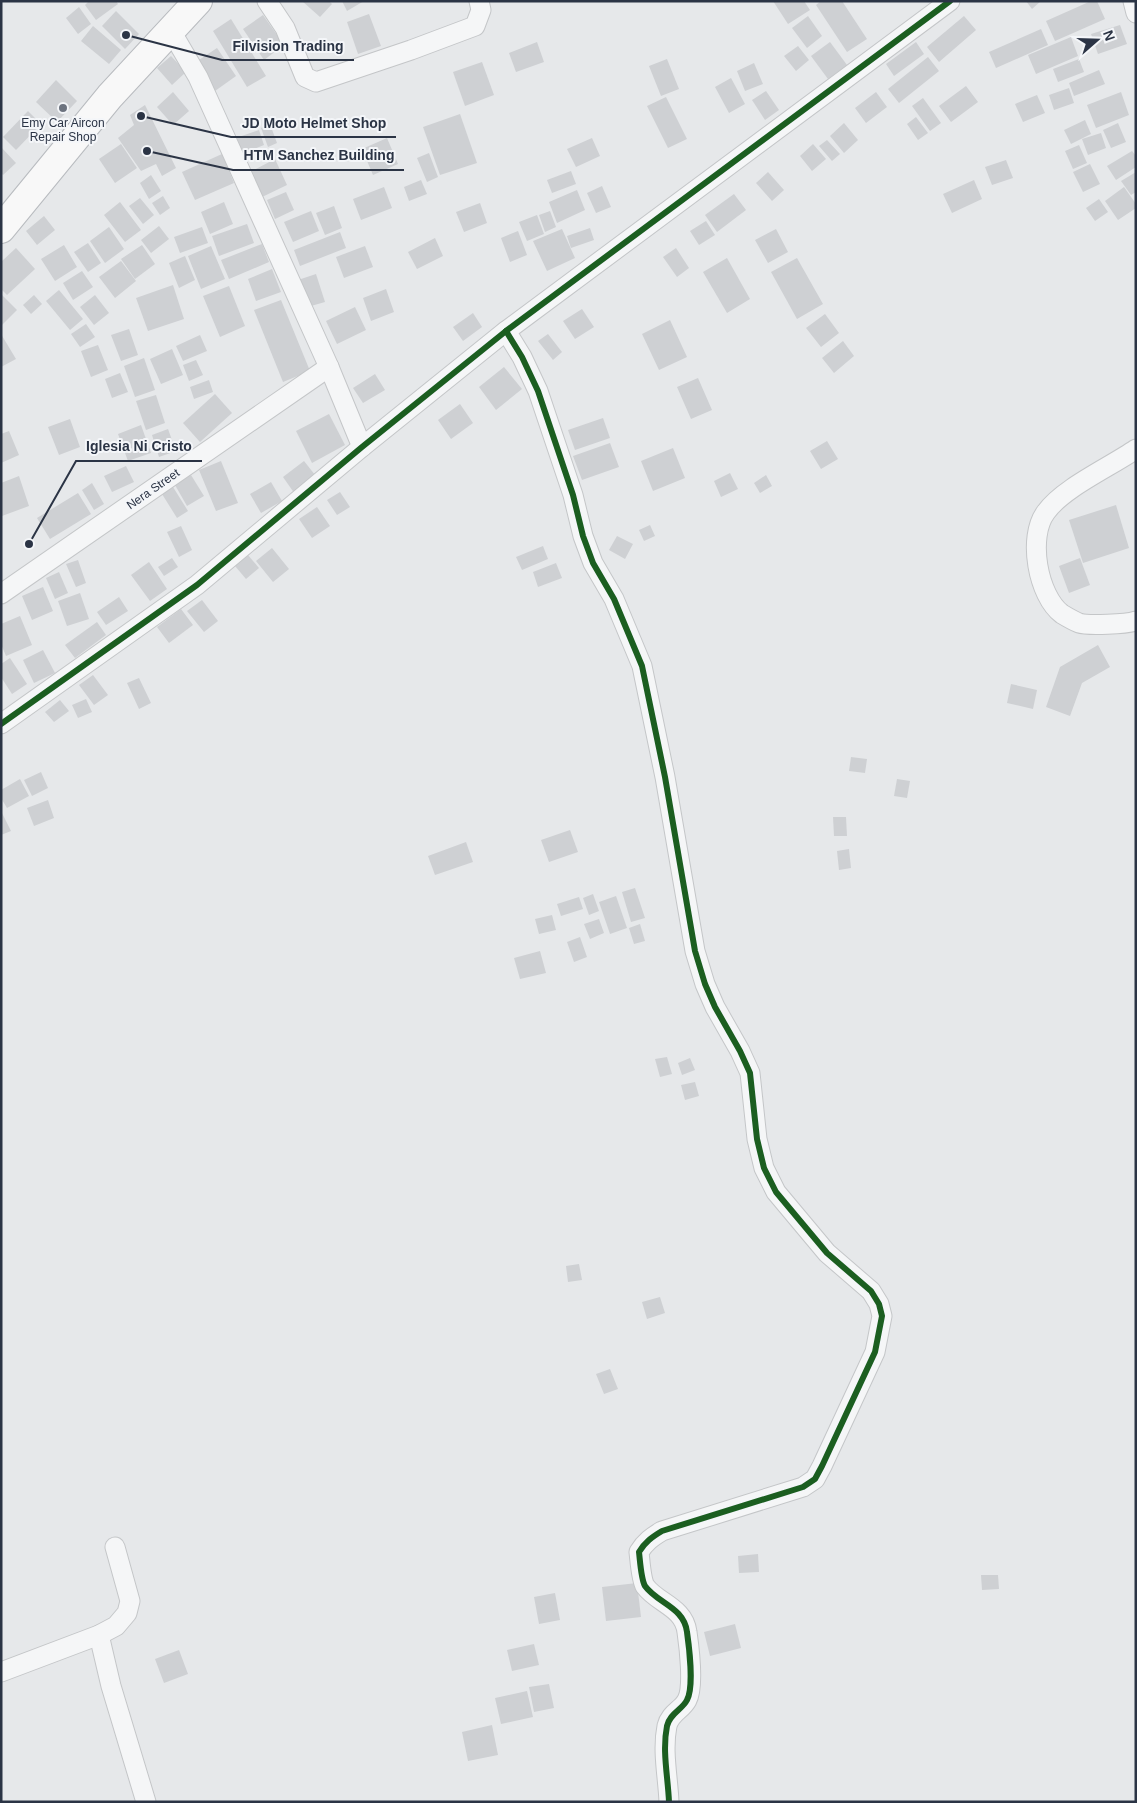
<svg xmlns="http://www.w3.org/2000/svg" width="1137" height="1803" font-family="Arial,sans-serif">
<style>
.building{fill:#ced0d3}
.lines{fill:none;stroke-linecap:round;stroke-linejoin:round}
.minor-casing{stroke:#c4c6c8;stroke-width:21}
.trunk-casing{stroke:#b8bbbf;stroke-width:30}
.minor{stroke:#f5f6f7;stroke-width:19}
.trunk{stroke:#f8f8f8;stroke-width:28}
.cycleway-casing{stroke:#f4f6f9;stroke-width:9}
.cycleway{stroke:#1b5e20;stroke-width:6}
.poi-dot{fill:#6c737f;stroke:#f4f6f9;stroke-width:2}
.labels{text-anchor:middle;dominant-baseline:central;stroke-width:4;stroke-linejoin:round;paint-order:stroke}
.poi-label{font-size:12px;fill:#2b3445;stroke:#f4f6f9}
.street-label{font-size:12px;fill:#2b3445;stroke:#f4f6f9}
.leader{fill:none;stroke:#2b3445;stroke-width:2}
.callout-dot{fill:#2b3445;stroke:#f4f6f9;stroke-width:2}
.callout-label{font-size:14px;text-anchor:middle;font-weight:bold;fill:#2b3445;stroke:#f4f6f9;stroke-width:4;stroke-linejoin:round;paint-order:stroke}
</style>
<rect width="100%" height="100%" fill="#e6e8ea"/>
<!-- building -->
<g class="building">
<polygon points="89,1 116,1 118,4 96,20 85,5"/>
<polygon points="302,1 329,1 332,4 320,17"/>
<polygon points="342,1 364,1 347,11"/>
<polygon points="773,1 804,1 810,10 788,24"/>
<polygon points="821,1 842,1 867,39 847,52 816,5"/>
<polygon points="1026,1 1041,1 1032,9"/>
<polygon points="1091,1 1097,1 1105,19 1055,41 1046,21"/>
<polygon points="79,7 91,24 78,34 66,18"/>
<polygon points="116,11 139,34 125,49 102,26"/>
<polygon points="369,14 381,46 358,54 347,22"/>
<polygon points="263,15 284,45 264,60 243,29"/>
<polygon points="808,16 822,36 807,48 792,28"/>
<polygon points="964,16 976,30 939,62 927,47"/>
<polygon points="231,19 266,76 247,87 213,31"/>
<polygon points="1120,25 1127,44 1098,54 1091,34"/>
<polygon points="93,26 121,50 109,64 81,41"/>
<polygon points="1041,29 1048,45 996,68 989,52"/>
<polygon points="1071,37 1078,56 1036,74 1028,55"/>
<polygon points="537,42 544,62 516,72 509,53"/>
<polygon points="830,42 847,65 828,79 811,56"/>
<polygon points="916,42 924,54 894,76 886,64"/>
<polygon points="798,46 809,60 796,71 784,56"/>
<polygon points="217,48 236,76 215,91 196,62"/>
<polygon points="171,56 186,72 172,85 157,68"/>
<polygon points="928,57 939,71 899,103 888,89"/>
<polygon points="667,59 679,89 661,96 649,66"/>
<polygon points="1079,59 1084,72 1058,82 1053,69"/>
<polygon points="482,62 494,95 465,106 453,72"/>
<polygon points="754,63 763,84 745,91 737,71"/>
<polygon points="1099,70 1105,84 1074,96 1069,83"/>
<polygon points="731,78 745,104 729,113 715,87"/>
<polygon points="56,80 77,101 57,122 36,102"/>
<polygon points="966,86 978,102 951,122 939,106"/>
<polygon points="1069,88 1074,103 1054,110 1049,95"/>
<polygon points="766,91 779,110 765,120 752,100"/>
<polygon points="173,92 189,111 173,125 157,107"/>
<polygon points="876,92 887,107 866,123 855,108"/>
<polygon points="1121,92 1129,115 1096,128 1087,105"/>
<polygon points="1037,95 1045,113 1023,122 1015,104"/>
<polygon points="666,97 687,139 668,148 647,106"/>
<polygon points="923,98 941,123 930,131 912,106"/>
<polygon points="145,105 176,168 162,176 156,164 141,171 118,138 134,125 130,115"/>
<polygon points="28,111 41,124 16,150 3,137"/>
<polygon points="460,114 477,163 440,175 423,127"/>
<polygon points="916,117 928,133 918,140 907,124"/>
<polygon points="1085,120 1091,134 1071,144 1064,130"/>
<polygon points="844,123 858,140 844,153 830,136"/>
<polygon points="1118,123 1126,142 1111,148 1103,130"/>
<polygon points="270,124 277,143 268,147 261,128"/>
<polygon points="259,130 264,145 239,155 233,139"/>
<polygon points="1101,133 1106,148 1088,155 1082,139"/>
<polygon points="387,138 398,164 373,175 362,149"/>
<polygon points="592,138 600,156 576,167 567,149"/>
<polygon points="827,140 840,154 832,161 819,146"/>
<polygon points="121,144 137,168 115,183 99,159"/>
<polygon points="813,144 826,159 812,171 800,156"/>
<polygon points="1079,145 1087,163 1073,169 1065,151"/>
<polygon points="1,147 16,163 3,175 1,173"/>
<polygon points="1132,151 1136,156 1136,167 1116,180 1107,166"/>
<polygon points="429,153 438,177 427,182 417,158"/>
<polygon points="222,154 234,183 195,200 182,172"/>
<polygon points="275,159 287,185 260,198 248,173"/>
<polygon points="1006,160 1013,178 992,185 985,167"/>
<polygon points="1090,164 1100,184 1083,192 1073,172"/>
<polygon points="571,171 576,184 552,193 547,180"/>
<polygon points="768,172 784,190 772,201 756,183"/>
<polygon points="1136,172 1136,192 1131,195 1121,181"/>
<polygon points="151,175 161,191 149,199 140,183"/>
<polygon points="421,180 427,194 409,201 404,187"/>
<polygon points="974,180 982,199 952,213 943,194"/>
<polygon points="602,186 611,207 596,213 587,193"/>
<polygon points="384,187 392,208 361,220 353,199"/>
<polygon points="1124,187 1136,204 1136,208 1118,220 1105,201"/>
<polygon points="577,190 585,210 557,223 549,202"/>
<polygon points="286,192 294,210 275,219 267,200"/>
<polygon points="734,194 746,210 717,232 705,215"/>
<polygon points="163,196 170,208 160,215 152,203"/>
<polygon points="140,198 154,215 143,224 129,206"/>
<polygon points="1099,199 1108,212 1095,221 1086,208"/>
<polygon points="120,202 141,230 125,242 104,215"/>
<polygon points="224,202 233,224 210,234 201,212"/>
<polygon points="480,203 487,223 464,232 456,212"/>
<polygon points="334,206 342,228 325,235 316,213"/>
<polygon points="311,211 319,231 293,242 284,222"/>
<polygon points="550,211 556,227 545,232 539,215"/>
<polygon points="537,215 544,234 527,241 519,222"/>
<polygon points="44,216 55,230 37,245 26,231"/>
<polygon points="706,221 715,235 699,245 690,231"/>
<polygon points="247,224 254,243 219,256 212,236"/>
<polygon points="159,226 169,239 151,253 141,240"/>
<polygon points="109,227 124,249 105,263 90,241"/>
<polygon points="202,227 208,243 180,253 174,237"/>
<polygon points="590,228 594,240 571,248 567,236"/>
<polygon points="562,229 575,258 547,271 533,241"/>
<polygon points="776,229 788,252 768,263 755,240"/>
<polygon points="518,231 527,255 510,262 501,238"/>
<polygon points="340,232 346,248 300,266 294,250"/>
<polygon points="435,238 443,256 417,269 408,252"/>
<polygon points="88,243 101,263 88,272 74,252"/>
<polygon points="262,244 269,262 229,279 221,260"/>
<polygon points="64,245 77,267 55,281 41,259"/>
<polygon points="142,245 155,264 135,279 121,259"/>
<polygon points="211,246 225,279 201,289 188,256"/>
<polygon points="365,246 373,267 344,278 336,257"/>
<polygon points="16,248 35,269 7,295 1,289 1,262"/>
<polygon points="676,248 689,268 677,277 663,257"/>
<polygon points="185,256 195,280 179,288 169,263"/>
<polygon points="727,258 750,299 727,313 703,272"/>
<polygon points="797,258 823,304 797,319 771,272"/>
<polygon points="121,261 136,281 115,298 99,277"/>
<polygon points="272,269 281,292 256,301 248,279"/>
<polygon points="82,271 93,287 73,300 63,283"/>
<polygon points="316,274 325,302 304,308 295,281"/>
<polygon points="173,285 184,319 148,331 136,298"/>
<polygon points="229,286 245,326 220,337 203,296"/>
<polygon points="386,289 394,312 371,321 363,298"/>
<polygon points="59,290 83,319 70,330 46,301"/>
<polygon points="1,294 17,310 1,326"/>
<polygon points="34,295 42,304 31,314 23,305"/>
<polygon points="95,295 109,313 94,325 80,307"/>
<polygon points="281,300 310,371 283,382 254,310"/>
<polygon points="355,307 366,330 337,344 326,321"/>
<polygon points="582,309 594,327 575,339 563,321"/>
<polygon points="473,313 482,327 463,341 453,327"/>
<polygon points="825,314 839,333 821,347 806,328"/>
<polygon points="670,320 687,357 659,370 642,334"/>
<polygon points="86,324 95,337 80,347 71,334"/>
<polygon points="129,329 138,355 121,361 111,335"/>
<polygon points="1,334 16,359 1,367"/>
<polygon points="548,334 562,352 553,360 538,341"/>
<polygon points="200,335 207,351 183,361 176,346"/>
<polygon points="843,341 854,356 834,373 822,358"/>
<polygon points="98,345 108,370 91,377 81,351"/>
<polygon points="172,349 183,375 161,384 150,359"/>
<polygon points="144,358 155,390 135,397 124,366"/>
<polygon points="196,360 203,375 189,381 183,365"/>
<polygon points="504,367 522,389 496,410 479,387"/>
<polygon points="120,373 128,392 112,398 105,379"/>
<polygon points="375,374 385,390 363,403 353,388"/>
<polygon points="698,378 712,410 691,419 677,387"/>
<polygon points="209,380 213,392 194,399 190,387"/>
<polygon points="215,394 232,413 200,442 183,423"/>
<polygon points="156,395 165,423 146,430 136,401"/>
<polygon points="460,404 473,423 451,439 438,420"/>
<polygon points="329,414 345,445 312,463 296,431"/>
<polygon points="603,418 610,438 575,450 568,430"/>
<polygon points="70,419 80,447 59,455 48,427"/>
<polygon points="141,425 151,453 128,461 118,434"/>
<polygon points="168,429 176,451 159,457 152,435"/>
<polygon points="9,431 19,455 1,463 1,434"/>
<polygon points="827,441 838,459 821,469 810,451"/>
<polygon points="610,443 619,467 582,480 573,456"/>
<polygon points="673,448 685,478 653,491 641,461"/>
<polygon points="221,461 238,503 216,511 199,470"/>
<polygon points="304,461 319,480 297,497 283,477"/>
<polygon points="126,466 134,482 112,492 104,476"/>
<polygon points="730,473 738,489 721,497 714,481"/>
<polygon points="191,475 204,496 187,506 175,485"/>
<polygon points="766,475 772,486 760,493 754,483"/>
<polygon points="19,476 29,506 2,516 1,483"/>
<polygon points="271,482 282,501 261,513 250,494"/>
<polygon points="92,483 104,504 94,510 82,490"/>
<polygon points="173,487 188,511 177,518 162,494"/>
<polygon points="340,492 350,507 337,515 327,500"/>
<polygon points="78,493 91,514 50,539 37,518"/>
<polygon points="1116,505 1129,548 1083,563 1069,520"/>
<polygon points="317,507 330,526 312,538 299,519"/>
<polygon points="650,525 655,536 644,541 639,530"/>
<polygon points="181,526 192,550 179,557 167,532"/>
<polygon points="617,536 633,544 625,559 609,550"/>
<polygon points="543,546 548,559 522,570 516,557"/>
<polygon points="272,548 289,569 273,582 256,561"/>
<polygon points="248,555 259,568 246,579 235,566"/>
<polygon points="172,558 178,567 164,576 158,567"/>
<polygon points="1080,558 1090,585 1069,593 1059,566"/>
<polygon points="78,560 86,583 76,587 66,564"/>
<polygon points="149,562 167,589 150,601 131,575"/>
<polygon points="556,563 562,578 538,587 533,572"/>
<polygon points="59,572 68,593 55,599 46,578"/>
<polygon points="43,587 53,611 32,620 22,596"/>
<polygon points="80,593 89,619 67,626 58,601"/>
<polygon points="119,597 128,611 106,625 97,612"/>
<polygon points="202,600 218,621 204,632 187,611"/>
<polygon points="181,609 193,625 169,643 157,627"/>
<polygon points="20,616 32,645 6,656 1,644 1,624"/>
<polygon points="97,622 106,635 75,658 65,645"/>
<polygon points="1098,645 1110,667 1082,683 1070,716 1046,707 1060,667"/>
<polygon points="43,650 55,673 34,683 23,660"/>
<polygon points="10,658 27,684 12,694 1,677 1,664"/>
<polygon points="93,675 108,695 94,705 79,685"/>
<polygon points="139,678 151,703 139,709 127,683"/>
<polygon points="1011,684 1037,690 1033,709 1007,703"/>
<polygon points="86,699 92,712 78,718 72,705"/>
<polygon points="60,700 69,711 54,722 45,712"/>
<polygon points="851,757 867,759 865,773 849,771"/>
<polygon points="41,772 48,788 32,796 24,780"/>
<polygon points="20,779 29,796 7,808 1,798 1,790"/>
<polygon points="897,779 910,781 907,798 894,796"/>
<polygon points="48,800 54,818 34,826 27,808"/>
<polygon points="1,811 11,831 1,835"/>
<polygon points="833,817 846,817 847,836 834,836"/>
<polygon points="570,830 578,852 549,862 541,840"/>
<polygon points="466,842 473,862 435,875 428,856"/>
<polygon points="849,849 851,868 839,870 837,851"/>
<polygon points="635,888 645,918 631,922 622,892"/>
<polygon points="593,894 599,911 589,915 583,898"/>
<polygon points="616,896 627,928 610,934 599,902"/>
<polygon points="579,897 583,909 561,916 557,904"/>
<polygon points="552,915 556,930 539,934 535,919"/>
<polygon points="599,919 604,933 590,939 584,924"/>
<polygon points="640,924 645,941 634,944 629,928"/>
<polygon points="580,937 587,957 574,962 567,942"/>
<polygon points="540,951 546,973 520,979 514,958"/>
<polygon points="667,1057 672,1074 660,1077 655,1059"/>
<polygon points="690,1058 695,1070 682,1075 678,1063"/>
<polygon points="695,1082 699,1096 685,1100 681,1085"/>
<polygon points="579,1264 582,1280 568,1282 566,1266"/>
<polygon points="660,1297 665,1313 647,1319 642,1302"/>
<polygon points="610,1369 618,1389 604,1394 596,1374"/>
<polygon points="758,1554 759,1572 739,1573 738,1556"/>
<polygon points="981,1575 998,1575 999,1589 982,1590"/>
<polygon points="637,1583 641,1617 606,1621 602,1587"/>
<polygon points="555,1593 560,1620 539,1624 534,1597"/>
<polygon points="735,1624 741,1648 710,1656 704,1632"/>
<polygon points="534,1644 539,1665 512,1671 507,1650"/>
<polygon points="179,1650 188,1674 164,1683 155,1659"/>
<polygon points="549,1684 554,1708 534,1712 529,1687"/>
<polygon points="527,1691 533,1717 501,1724 495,1698"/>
<polygon points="492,1725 498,1755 468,1761 462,1732"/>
</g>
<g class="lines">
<defs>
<g id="minor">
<polyline points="267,1 285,28 305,77 316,82 411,50 475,26 481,10 479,1"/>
<polyline points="1133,1 1136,13"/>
<polyline points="171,31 198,77 329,367 362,447"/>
<path d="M506,331L522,357L538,391L573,495L583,536L593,563L614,599L642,666L665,777L695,951L705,984L715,1007L740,1051L750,1073L757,1139L764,1168L776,1192L827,1253L871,1291L879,1304L882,1316L875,1352L822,1466L815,1479L803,1487L662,1531C652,1537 645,1542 639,1552C640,1560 641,1579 645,1586C657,1603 684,1607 687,1632C689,1646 694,1687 687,1700C682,1710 670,1713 667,1726C662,1751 668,1777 669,1802"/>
<path d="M1136,449C1110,467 1063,488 1046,512C1027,537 1038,596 1062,614C1067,617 1074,621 1079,623C1088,626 1127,624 1136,621"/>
<polyline points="1,594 329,367"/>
<polyline points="1,724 197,585 362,447 506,331 950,1"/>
<polyline points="99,1635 111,1686 146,1802"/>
<polyline points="1,1672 99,1635 116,1626 127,1613 130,1601 115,1547"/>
</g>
<polyline id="trunk" points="1,229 110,96 198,1"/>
</defs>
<!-- minor casing -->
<use href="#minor" class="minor-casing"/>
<!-- trunk casing -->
<use href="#trunk" class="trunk-casing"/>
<!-- minor -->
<use href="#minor" class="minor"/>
<!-- trunk -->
<use href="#trunk" class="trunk"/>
<defs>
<g id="cycleway">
<path d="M506,331L522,357L538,391L573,495L583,536L593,563L614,599L642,666L665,777L695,951L705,984L715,1007L740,1051L750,1073L757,1139L764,1168L776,1192L827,1253L871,1291L879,1304L882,1316L875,1352L822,1466L815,1479L803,1487L662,1531C652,1537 645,1542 639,1552C640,1560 641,1579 645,1586C657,1603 684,1607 687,1632C689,1646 694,1687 687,1700C682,1710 670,1713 667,1726C662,1751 668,1777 669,1802"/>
<polyline points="1,724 197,585 362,447 506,331 950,1"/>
</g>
</defs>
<!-- cycleway casing -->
<use href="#cycleway" class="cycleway-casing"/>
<!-- cycleway -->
<use href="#cycleway" class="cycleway"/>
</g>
<!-- markers -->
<circle class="poi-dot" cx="63" cy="108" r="5"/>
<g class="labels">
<!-- poi labels -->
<g class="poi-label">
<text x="63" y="123">Emy Car Aircon<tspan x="63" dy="14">Repair Shop</tspan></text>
</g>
<!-- street labels -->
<g class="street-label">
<text transform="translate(153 489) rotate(-35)">Nera Street</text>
</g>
</g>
<!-- callouts -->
<path class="leader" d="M126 35L222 60H354M141 116L231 137H396M147 151L233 170H404M29 544L76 461H202"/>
<g class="callout-dot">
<circle cx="126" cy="35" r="5"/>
<circle cx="141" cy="116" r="5"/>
<circle cx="147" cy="151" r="5"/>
<circle cx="29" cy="544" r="5"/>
</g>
<g class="callout-label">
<text x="288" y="51">Filvision Trading</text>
<text x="314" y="128">JD Moto Helmet Shop</text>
<text x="319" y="160">HTM Sanchez Building</text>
<text x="139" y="451">Iglesia Ni Cristo</text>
</g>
<!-- border -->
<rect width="1137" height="1803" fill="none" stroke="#2b3445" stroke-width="5"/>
<!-- north arrow -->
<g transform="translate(1097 40) rotate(70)" stroke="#f4f6f9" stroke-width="4" paint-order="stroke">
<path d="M0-4L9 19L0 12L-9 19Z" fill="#2b3445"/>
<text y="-8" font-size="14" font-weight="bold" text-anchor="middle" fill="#2b3445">N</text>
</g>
</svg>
